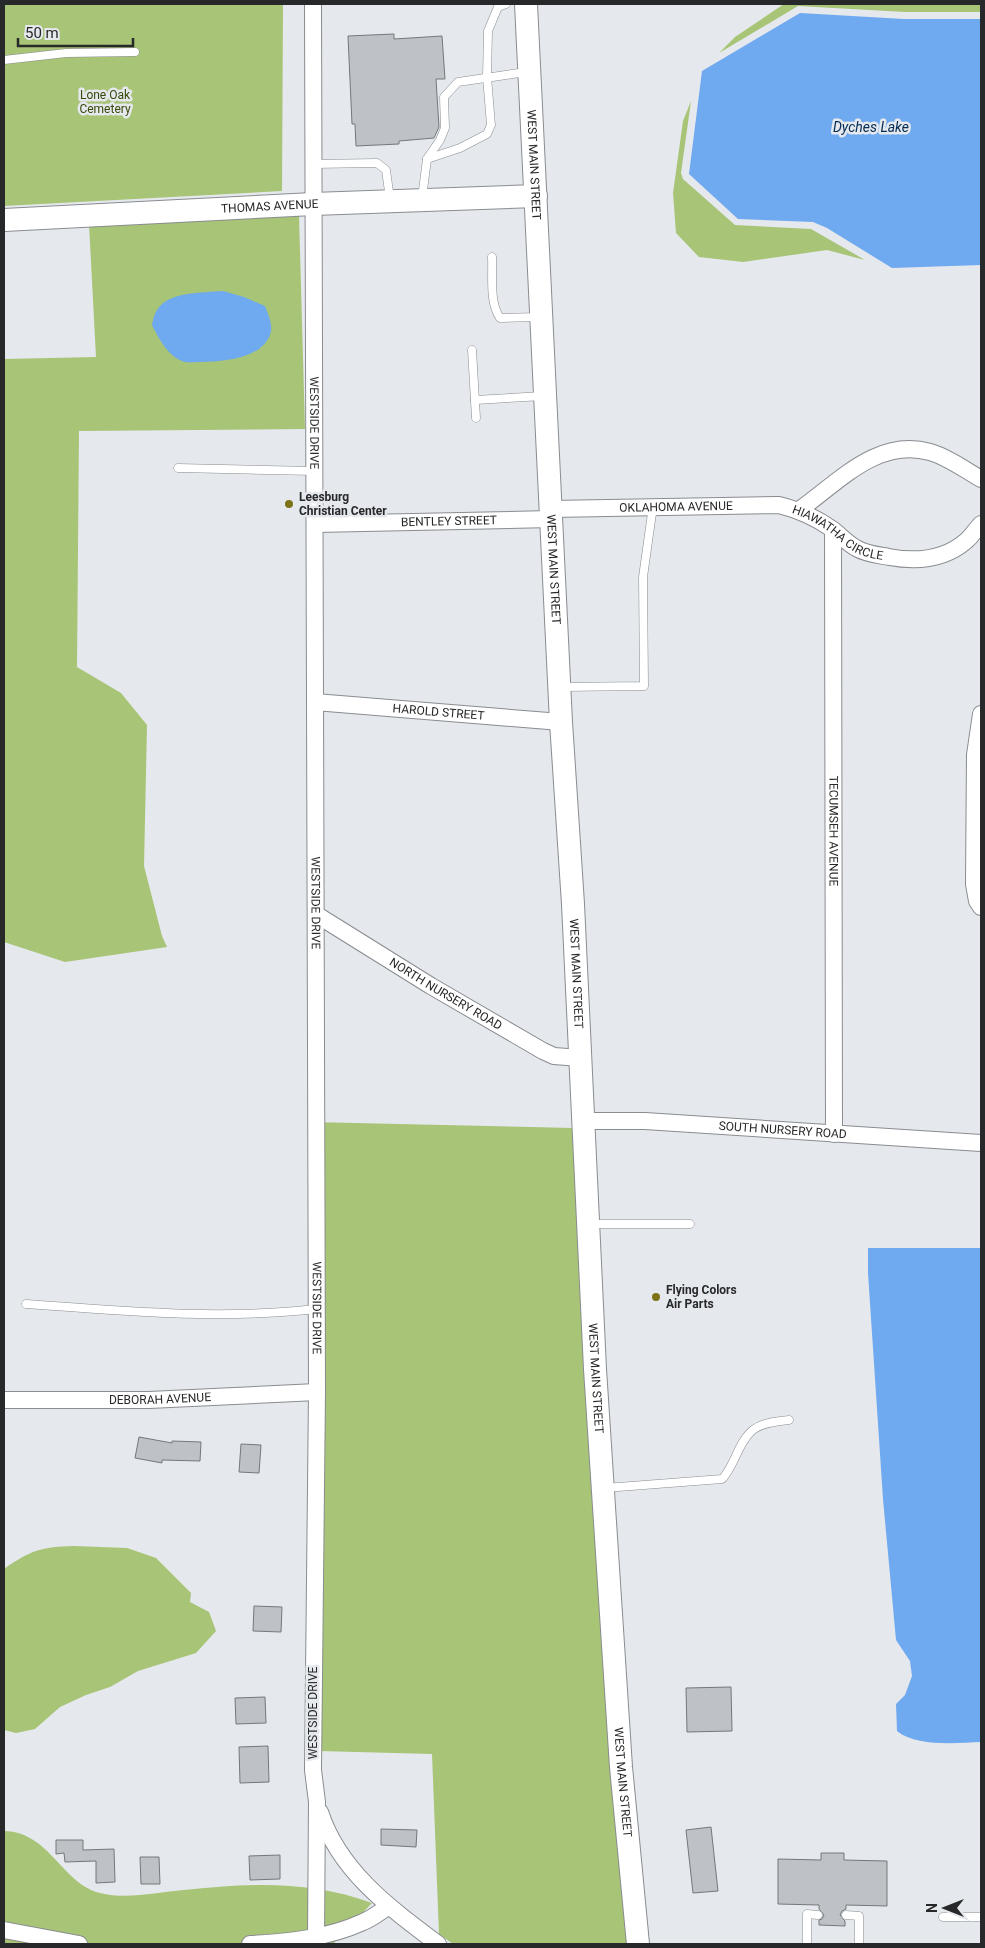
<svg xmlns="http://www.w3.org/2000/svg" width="985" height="1948" font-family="Roboto,sans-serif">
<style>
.green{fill:#a8c476}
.water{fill:#6fa9ef}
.building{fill:#bec2c6;stroke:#74787b}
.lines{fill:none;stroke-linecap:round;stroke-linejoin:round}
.lane-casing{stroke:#898c90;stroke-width:9}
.street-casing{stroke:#898c90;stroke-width:18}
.secondary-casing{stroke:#898c90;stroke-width:24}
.lane{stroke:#fff;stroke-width:8}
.street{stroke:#fff;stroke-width:16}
.secondary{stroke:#fff;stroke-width:22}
.poi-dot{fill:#7c7316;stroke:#e5e8ed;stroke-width:2}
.labels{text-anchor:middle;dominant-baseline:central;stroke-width:5;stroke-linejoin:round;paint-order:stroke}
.park-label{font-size:12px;fill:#374907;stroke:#e5e8ed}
.street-label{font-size:12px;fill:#272829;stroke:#e5e8ed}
.poi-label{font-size:12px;font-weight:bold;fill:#272829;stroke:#e5e8ed;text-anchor:start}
.water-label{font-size:14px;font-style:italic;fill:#022b56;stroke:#e5e8ed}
</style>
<rect width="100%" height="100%" fill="#e5e8ed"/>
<!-- green -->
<g class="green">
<polygon points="4,4 283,4 282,191 4,206"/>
<polygon points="784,4 981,4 981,12 905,12 798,6 719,53 735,37"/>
<polygon points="691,101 681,173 683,179 735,225 811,229 865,260 827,250 743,262 699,257 676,233 673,193 683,121"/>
<polygon points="299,215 305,429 79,431 77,667 121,693 147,725 144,866 162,936 167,947 65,962 4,942 4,359 96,357 89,224"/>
<polygon points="310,1122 574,1128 629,1944 453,1944 439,1934 432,1754 319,1751"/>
<path d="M74,1546L127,1548L156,1558L191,1593L190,1602L209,1612L216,1631L196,1653L138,1671L110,1687L86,1695L60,1707L35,1729L16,1733L4,1730V1569C31,1550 41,1547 74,1546Z"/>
<path d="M4,1831C50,1832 61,1883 100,1893C127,1900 157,1892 184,1890C247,1883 311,1880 372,1903L333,1944H312L264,1934L259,1944H4Z"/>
</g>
<!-- water -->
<g class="water">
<polygon points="800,13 904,19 981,19 981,265 892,268 827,228 813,222 738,219 689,174 702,71"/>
<path d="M223,291L244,297L265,306C269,317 275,328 268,339C257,359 221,362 201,362C196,362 189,363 185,362C169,358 159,339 152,325C153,321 154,314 157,310C169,291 202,293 223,291Z"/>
<path d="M868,1248H981V1742C957,1743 916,1747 897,1731L896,1704L905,1695L912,1676L910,1661L896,1640L883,1499L868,1273Z"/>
</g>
<!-- building -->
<g class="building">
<polygon points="394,34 394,39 442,36 445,79 436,79 439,127 434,138 399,141 399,144 356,146 355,124 352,124 348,36"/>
<polygon points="139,1437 172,1443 172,1441 201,1442 200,1461 162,1460 162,1463 135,1458"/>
<polygon points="241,1444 261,1445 259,1473 239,1472"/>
<polygon points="254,1606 282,1607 281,1632 253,1631"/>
<polygon points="731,1687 732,1731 687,1732 686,1688"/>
<polygon points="265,1697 266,1723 236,1724 235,1698"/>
<polygon points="268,1746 269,1782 240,1783 239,1747"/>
<polygon points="711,1827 718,1891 693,1893 686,1830"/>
<polygon points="381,1829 417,1830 416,1847 381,1845"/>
<polygon points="56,1840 83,1840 83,1850 114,1849 115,1882 96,1883 96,1861 65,1862 64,1853 56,1854"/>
<polygon points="821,1853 844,1853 844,1860 887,1861 887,1906 846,1905 846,1909 842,1911 840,1915 845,1921 845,1926 819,1925 819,1920 822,1919 824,1915 819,1909 819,1905 778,1904 778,1859 821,1860"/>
<polygon points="280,1855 280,1879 250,1880 249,1856"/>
<polygon points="140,1857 159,1857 160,1884 141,1884"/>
</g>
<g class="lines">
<defs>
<g id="lane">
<polyline points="4,60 66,53 135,52"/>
<polyline points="427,159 460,148 487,134 491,125 487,77 488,31 498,7 506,4"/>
<polyline points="313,164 377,163 386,170 390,199"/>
<polyline points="422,198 427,159 440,140 445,128 444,97 458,82 526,72"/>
<path d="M492,257C493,276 489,302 500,318L539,317"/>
<polyline points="472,350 476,418"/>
<polyline points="475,400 543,396"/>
<polyline points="178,468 314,471"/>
<polyline points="561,687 644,686 643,577 653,506"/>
<polyline points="590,1224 690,1224"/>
<path d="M26,1304C122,1311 220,1320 316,1309"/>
<path d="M605,1488L722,1479C728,1473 730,1467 734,1460C748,1428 755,1423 789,1420"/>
<polyline points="846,1915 859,1916 859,1944"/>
<polyline points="943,1917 981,1917"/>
<polyline points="807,1944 807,1914 818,1915"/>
</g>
<g id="street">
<path id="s1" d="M313,4L317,1392L313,1770L317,1802L316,1937"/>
<path id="s2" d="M551,509L779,505C799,510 815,517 832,529C840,535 847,543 856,548C866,554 878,555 889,557C916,562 944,560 966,541C972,536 976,529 981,524"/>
<path d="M799,510C838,483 877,437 930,452C948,457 965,470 981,479"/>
<path id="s3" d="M315,524L552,519"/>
<path id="s4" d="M833,530L834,1134"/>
<path id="s5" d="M315,702L561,722"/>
<polyline points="981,714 975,755 974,884 977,901 981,907"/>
<path id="s6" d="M317,915L431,986L543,1051L554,1056L581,1058"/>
<path id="s7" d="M583,1121H645L981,1143"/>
<path id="s8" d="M4,1400H149L317,1392"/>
<path d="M320,1812C339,1871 390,1908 438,1944"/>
<polyline points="4,1930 79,1944"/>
<path d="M250,1944C289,1942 328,1938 363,1922C373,1918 381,1911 389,1906"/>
</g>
<g id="secondary">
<path id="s9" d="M526,4L561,722L573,904L595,1369L621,1767L638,1944"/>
<path id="s10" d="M4,220L313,204L536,196"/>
</g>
</defs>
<!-- lane casing -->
<use href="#lane" class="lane-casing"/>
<!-- street casing -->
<use href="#street" class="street-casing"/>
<!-- secondary casing -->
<use href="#secondary" class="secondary-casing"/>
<!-- lane -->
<use href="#lane" class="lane"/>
<!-- street -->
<use href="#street" class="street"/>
<!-- secondary -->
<use href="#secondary" class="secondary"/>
</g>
<!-- markers -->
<g class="poi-dot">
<circle cx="289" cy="504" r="5"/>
<circle cx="656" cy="1297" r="5"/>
</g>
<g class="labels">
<!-- park labels -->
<g class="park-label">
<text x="105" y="95">Lone Oak<tspan x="105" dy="14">Cemetery</tspan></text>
</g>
<!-- street labels -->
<g class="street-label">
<text stroke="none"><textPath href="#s9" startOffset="161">WEST MAIN STREET</textPath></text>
<text stroke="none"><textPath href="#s10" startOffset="266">THOMAS AVENUE</textPath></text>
<text stroke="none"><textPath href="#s1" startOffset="419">WESTSIDE DRIVE</textPath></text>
<text stroke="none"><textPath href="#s2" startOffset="125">OKLAHOMA AVENUE</textPath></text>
<text stroke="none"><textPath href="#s3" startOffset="134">BENTLEY STREET</textPath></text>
<text stroke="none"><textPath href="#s2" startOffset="294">HIAWATHA CIRCLE</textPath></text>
<text stroke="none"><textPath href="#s9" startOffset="566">WEST MAIN STREET</textPath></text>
<text stroke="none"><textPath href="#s5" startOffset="124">HAROLD STREET</textPath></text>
<text stroke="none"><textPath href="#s4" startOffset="301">TECUMSEH AVENUE</textPath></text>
<text stroke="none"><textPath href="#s1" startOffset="899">WESTSIDE DRIVE</textPath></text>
<text stroke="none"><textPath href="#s9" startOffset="971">WEST MAIN STREET</textPath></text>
<text stroke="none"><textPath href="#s6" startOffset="151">NORTH NURSERY ROAD</textPath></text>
<text stroke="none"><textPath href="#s7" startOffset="200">SOUTH NURSERY ROAD</textPath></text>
<text stroke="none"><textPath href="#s1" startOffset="1304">WESTSIDE DRIVE</textPath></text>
<text stroke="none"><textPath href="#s9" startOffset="1376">WEST MAIN STREET</textPath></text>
<text stroke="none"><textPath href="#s8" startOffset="156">DEBORAH AVENUE</textPath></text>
<text transform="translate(313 1713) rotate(-90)">WESTSIDE DRIVE</text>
<text stroke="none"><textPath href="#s9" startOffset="1781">WEST MAIN STREET</textPath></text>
</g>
<!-- poi labels -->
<g class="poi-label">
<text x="299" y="497">Leesburg<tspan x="299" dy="14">Christian Center</tspan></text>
<text x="666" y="1290">Flying Colors<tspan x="666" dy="14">Air Parts</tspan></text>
</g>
<!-- water labels -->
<g class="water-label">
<text x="871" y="127">Dyches Lake</text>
</g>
</g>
<!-- border -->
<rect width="985" height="1948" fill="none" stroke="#272829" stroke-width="10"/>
<!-- north arrow -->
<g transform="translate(945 1908) rotate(270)" stroke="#e5e8ed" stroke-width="4" paint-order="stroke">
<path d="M0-4L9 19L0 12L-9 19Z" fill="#272829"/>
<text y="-8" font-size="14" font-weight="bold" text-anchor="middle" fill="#272829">N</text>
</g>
<!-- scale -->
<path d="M18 38v8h115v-8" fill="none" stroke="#272829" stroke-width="2.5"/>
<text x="25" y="38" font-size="15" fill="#272829" stroke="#e5e8ed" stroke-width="4" paint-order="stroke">50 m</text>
</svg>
